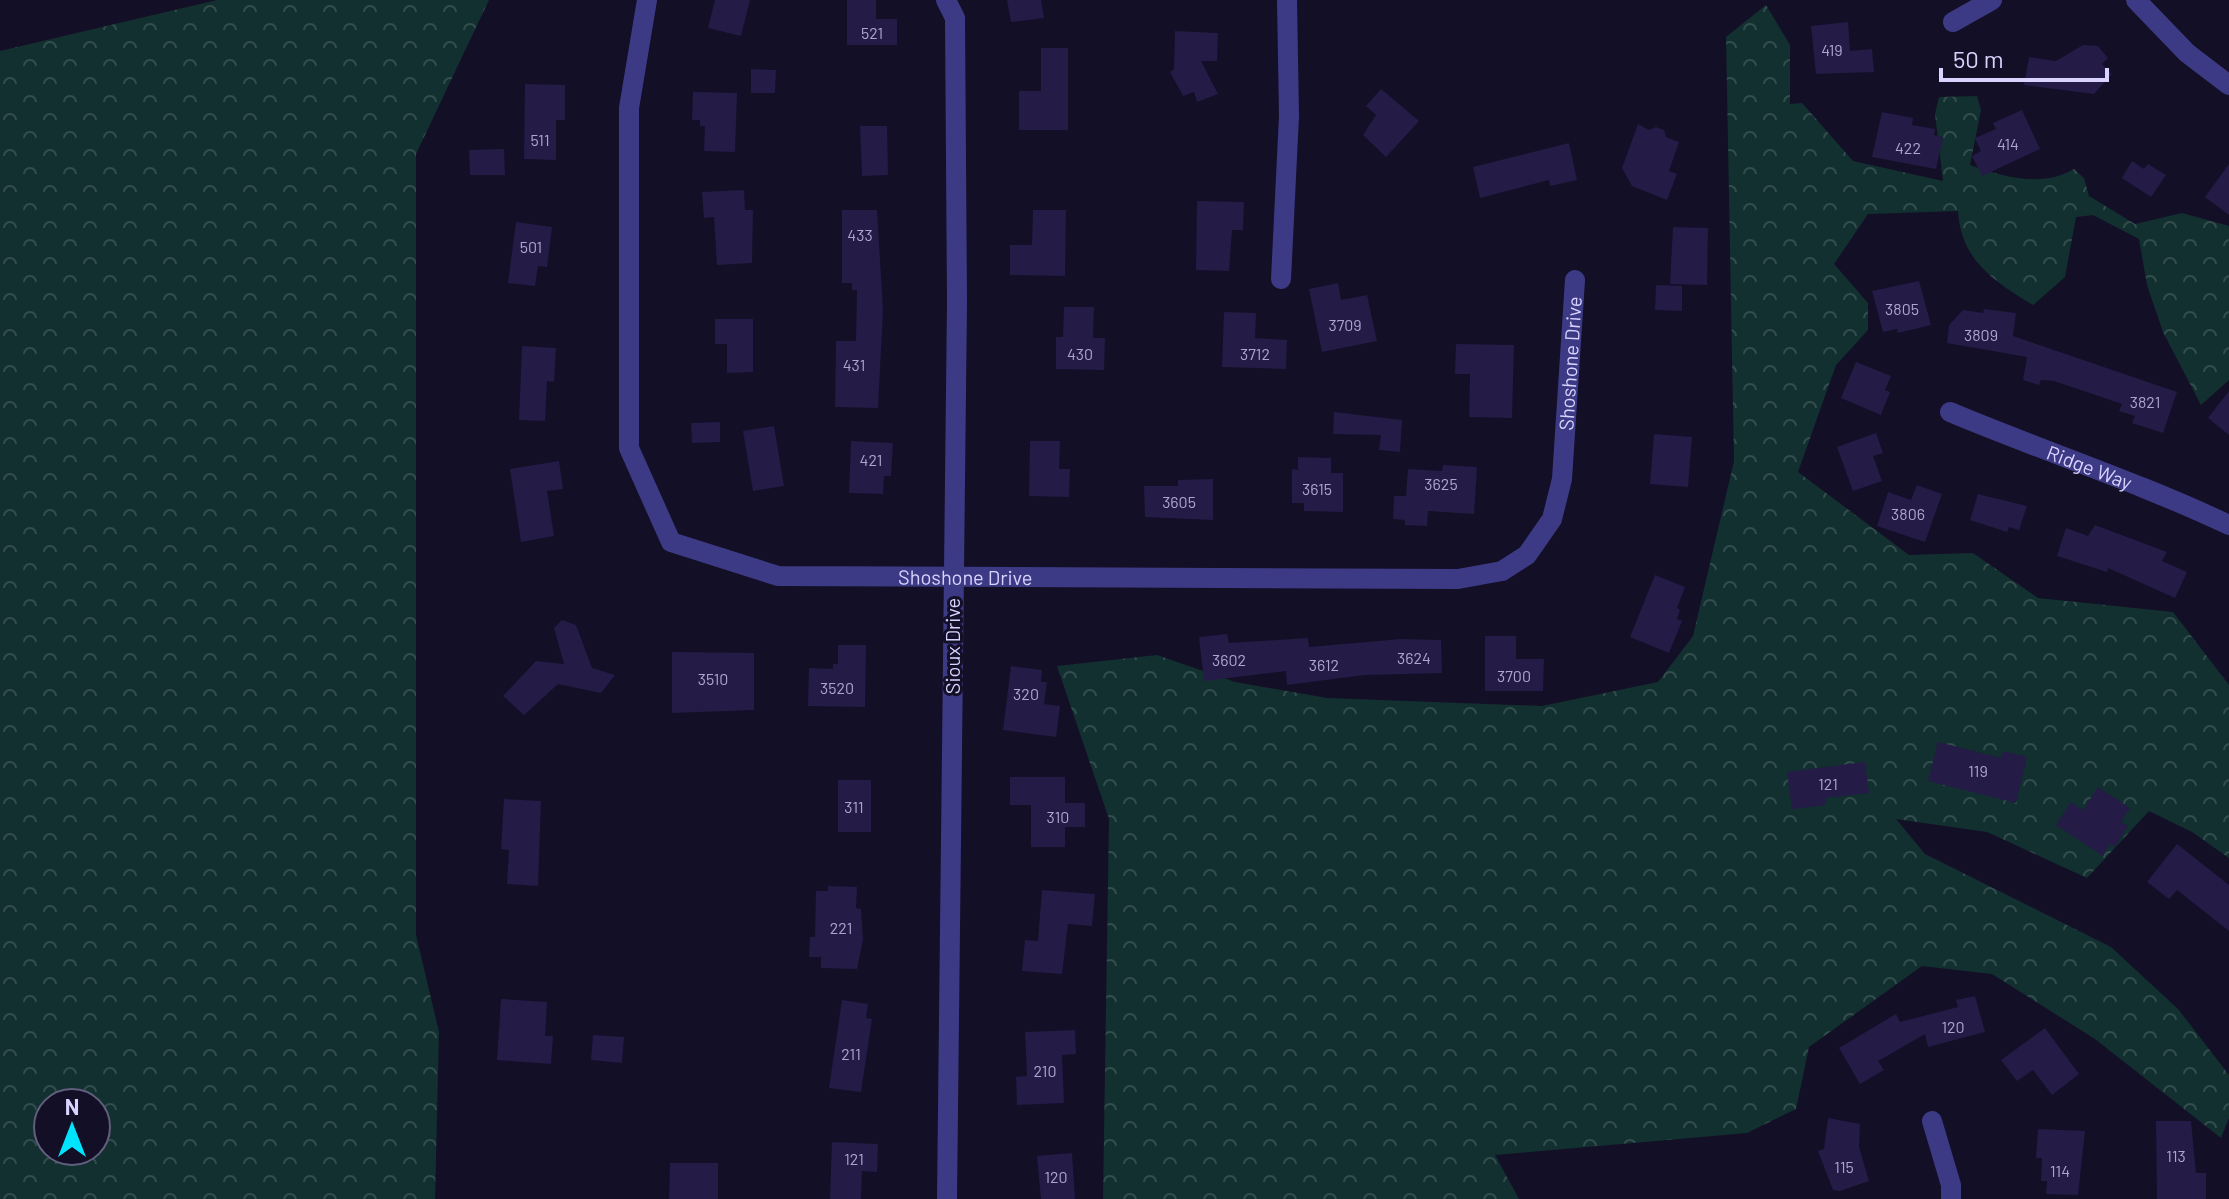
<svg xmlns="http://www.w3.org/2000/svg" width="2229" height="1199" font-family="Barlow,sans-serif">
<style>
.forest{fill:url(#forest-crowns);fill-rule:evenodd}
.building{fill:#241b47}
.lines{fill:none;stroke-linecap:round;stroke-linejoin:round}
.minor{stroke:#3d3a85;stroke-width:20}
.labels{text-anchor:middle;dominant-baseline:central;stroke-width:6;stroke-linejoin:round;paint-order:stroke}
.number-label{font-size:16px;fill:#aca6d1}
.street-label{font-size:20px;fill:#d9d4ff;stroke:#130f26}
</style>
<defs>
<pattern id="forest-crowns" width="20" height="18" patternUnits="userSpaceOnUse" patternTransform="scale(2)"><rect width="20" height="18" fill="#12302f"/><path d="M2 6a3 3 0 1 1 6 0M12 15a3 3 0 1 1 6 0" fill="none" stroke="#344d4e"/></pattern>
</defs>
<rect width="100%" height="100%" fill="#130f26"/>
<!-- forest -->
<g class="forest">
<path d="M217,0H489L416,154V935L439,1032L435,1199H0V51ZM48,1103H96V1151H48Z"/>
<path d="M1766,5L1790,45V104L1802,103L1853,161L1943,181L1935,114L1939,97L1977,96L1981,110L1970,165C2004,177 2042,188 2074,169L2084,178L2089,196L2135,224L2182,213L2229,226V380L2201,405L2163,332L2147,285L2139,239L2093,215L2076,217L2065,277L2033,305C1995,282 1961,261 1958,211L1868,214L1834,264L1868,303V330L1836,365L1798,472L1909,555L1973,553L2038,598L2173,612L2229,685V858L2192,832L2149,811L2087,878L1987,832L1896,819L1925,854L2111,947L2178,1009L2229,1075V1118L2221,1138L2095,1039L1992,974L1922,966L1809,1047L1796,1109L1747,1133L1495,1155L1519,1199H1103L1109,819L1057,666L1157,655L1235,682L1327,698L1542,706L1658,682L1693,636L1734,461L1726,37Z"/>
</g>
<!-- building -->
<g class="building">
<polygon points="715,0 750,0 741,36 708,28"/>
<polygon points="847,0 876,0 876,19 897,19 897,45 847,45"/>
<polygon points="1007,0 1041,0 1044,18 1011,22"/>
<polygon points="1848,22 1850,51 1872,49 1874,72 1816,74 1811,26"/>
<polygon points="1175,31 1218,33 1217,61 1201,61 1218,94 1197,102 1194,92 1183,96 1170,72 1174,69"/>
<polygon points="2083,45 2098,46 2108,58 2102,64 2112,74 2094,94 2024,85 2029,57 2056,61"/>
<polygon points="1041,48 1068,48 1068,130 1019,130 1019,91 1041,91"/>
<polygon points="751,69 776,70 775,93 751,93"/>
<polygon points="525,84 565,85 565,120 556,120 556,160 524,159"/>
<polygon points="1381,89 1419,121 1386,157 1363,135 1376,115 1366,106"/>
<polygon points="693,92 737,93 735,152 704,151 705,126 700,126 700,120 692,120"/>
<polygon points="2022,110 2040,149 1982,176 1972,156 1981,151 1975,138 1996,129 1993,123"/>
<polygon points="1882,112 1913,118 1912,125 1935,129 1934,135 1943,137 1936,169 1872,157"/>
<polygon points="1638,124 1649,130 1656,127 1664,130 1666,137 1679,142 1669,171 1677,174 1667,200 1632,186 1622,168"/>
<polygon points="860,126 887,126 888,175 862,176"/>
<polygon points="1569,143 1577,180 1550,186 1549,180 1480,198 1473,167"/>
<polygon points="504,149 505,175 470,175 469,150"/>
<polygon points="2132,161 2144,169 2148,164 2166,175 2151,197 2122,178"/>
<polygon points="2229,164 2229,215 2205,197"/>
<polygon points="744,190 745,210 753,210 752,263 717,265 714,217 704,218 702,192"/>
<polygon points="1197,201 1244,202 1243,230 1232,230 1229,271 1196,270"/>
<polygon points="842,210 877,210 883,310 878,408 835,407 836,341 856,341 857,290 852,290 852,283 842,283"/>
<polygon points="1033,210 1066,210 1065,276 1010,275 1010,245 1032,245"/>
<polygon points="516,222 552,227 547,267 538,266 535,286 508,283"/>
<polygon points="1673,227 1708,228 1707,285 1670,284"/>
<polygon points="1919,281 1931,325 1898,333 1897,329 1883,332 1872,291"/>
<polygon points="1338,283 1341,300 1367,295 1377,341 1322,352 1309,289"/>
<polygon points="1656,285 1682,286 1682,311 1655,310"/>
<polygon points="1064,307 1094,307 1093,338 1105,338 1104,370 1056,369 1056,337 1063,337"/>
<polygon points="1984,309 2016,313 2013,336 2177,392 2163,433 2132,423 2135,416 2119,411 2122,404 2054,381 2041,380 2039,385 2023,380 2027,357 1947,343 1949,325 1963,310 1983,313"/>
<polygon points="1224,312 1256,313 1255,338 1287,340 1286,369 1222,367"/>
<polygon points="715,319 753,319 753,372 727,373 727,344 715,344"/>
<polygon points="1456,344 1514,345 1512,418 1469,417 1470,374 1455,374"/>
<polygon points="522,346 556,348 554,382 547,381 545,421 519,420"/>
<polygon points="1856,362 1891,376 1885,390 1890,392 1881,415 1841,398"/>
<polygon points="2229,391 2229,435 2208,418"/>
<polygon points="1334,412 1402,420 1400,452 1379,450 1381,435 1333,434"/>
<polygon points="720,422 720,442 692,443 691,423"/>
<polygon points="774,426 784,486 753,491 743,431"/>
<polygon points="1876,433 1883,453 1873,456 1882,481 1853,491 1837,447"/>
<polygon points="1654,434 1692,437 1688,487 1650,484"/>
<polygon points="851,441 893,443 891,476 884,476 883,494 849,493"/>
<polygon points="1030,441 1060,441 1059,469 1070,469 1069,497 1029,496"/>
<polygon points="1298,457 1331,458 1331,473 1343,473 1343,512 1304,511 1304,503 1292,503 1292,469 1298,470"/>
<polygon points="559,461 563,489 547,491 554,536 521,542 510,469"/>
<polygon points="1443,465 1477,467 1474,514 1428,511 1427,526 1405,525 1405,520 1393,519 1394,496 1406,496 1408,469 1442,471"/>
<polygon points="1213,479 1213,520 1145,517 1144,486 1178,486 1178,480"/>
<polygon points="1917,485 1942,494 1925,542 1877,526 1888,492 1911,500"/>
<polygon points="1978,494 2027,506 2019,530 2009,527 2007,532 1970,520"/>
<polygon points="2095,525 2167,552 2162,561 2187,572 2175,598 2108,568 2107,572 2057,556 2066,528 2088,536"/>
<polygon points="1655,575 1685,587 1677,608 1680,610 1677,619 1682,621 1669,653 1630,637"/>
<polygon points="562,620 576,625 592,668 615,675 601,693 558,684 524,715 503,696 536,661 564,664 554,628"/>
<polygon points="1227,634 1229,643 1308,638 1309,647 1401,639 1441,640 1442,673 1365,675 1287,685 1286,671 1204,681 1199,637"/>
<polygon points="1485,636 1516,636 1516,659 1544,659 1543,691 1485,691"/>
<polygon points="838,645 866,645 865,707 808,706 809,668 833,669 833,664 838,664"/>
<polygon points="672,652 754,653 754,710 672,713"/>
<polygon points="1011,666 1042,670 1041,682 1047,682 1044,704 1060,706 1056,737 1003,730"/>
<polygon points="1938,742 2001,758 2003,751 2027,757 2016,803 1928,781"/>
<polygon points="1865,762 1869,793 1825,798 1826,805 1792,809 1787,772"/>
<polygon points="1010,777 1065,777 1065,803 1085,803 1085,827 1065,827 1065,847 1031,847 1031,805 1010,805"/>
<rect x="838" y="780" width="33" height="52"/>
<polygon points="2098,787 2130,808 2121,822 2128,826 2115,847 2110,844 2103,856 2056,825 2071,802 2083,810"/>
<polygon points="504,799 541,801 538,886 507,884 509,850 501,849"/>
<polygon points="2177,844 2229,885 2229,931 2177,890 2169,899 2147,882"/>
<polygon points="828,886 857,887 856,908 861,909 863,940 857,969 821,968 821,957 809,957 810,937 815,937 816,891 828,891"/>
<polygon points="1042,890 1095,894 1092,926 1068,924 1062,974 1022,971 1025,940 1038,941"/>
<polygon points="1975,996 1985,1032 1928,1047 1925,1034 1878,1061 1884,1070 1860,1084 1839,1048 1896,1014 1900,1022 1958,1007 1956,1000"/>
<polygon points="501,999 547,1002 545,1036 553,1036 551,1064 497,1060"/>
<polygon points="842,1000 868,1004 866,1018 872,1019 861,1092 829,1088"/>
<polygon points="2045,1028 2079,1074 2052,1095 2033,1070 2017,1081 2001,1060"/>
<polygon points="1075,1030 1076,1054 1062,1055 1064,1103 1017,1105 1016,1077 1027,1076 1025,1032"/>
<polygon points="593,1035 624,1037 622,1063 591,1060"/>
<polygon points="1828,1118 1860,1124 1859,1147 1869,1181 1840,1191 1833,1190 1818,1151 1824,1149"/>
<polygon points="2156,1121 2191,1121 2196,1173 2206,1173 2206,1199 2157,1199"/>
<polygon points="2038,1129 2085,1131 2078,1195 2046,1194 2047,1181 2041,1181 2042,1158 2036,1158"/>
<polygon points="832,1142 878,1144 877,1172 862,1171 861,1199 830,1199"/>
<polygon points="1072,1153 1075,1199 1041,1199 1037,1156"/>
<polygon points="670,1163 718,1163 718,1199 669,1199"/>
</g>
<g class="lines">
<!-- minor -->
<g class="minor">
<path id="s1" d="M647,0L629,108V448L671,542L778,576L1458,579L1502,571L1527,555L1552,519L1562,479L1575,280"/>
<polyline points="946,0 955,18 957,301 947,1199"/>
<polyline points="2136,0 2187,53 2229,85"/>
<polyline points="1953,22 1992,0"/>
<polyline points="1281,279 1289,116 1287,0"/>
<path id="s2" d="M1950,412C2043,451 2138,482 2229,525"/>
<polyline points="1932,1121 1951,1185 1951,1199"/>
</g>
</g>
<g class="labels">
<!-- number labels -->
<g class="number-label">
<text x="872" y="32">521</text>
<text x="1832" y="49">419</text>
<text x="540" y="139">511</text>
<text x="2008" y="143">414</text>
<text x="1908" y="147">422</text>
<text x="860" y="234">433</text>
<text x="531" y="246">501</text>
<text x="1902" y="308">3805</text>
<text x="1345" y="324">3709</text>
<text x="1981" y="334">3809</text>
<text x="1080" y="353">430</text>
<text x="1255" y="353">3712</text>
<text x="854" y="364">431</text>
<text x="2145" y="401">3821</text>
<text x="871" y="459">421</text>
<text x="1441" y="483">3625</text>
<text x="1317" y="488">3615</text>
<text x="1179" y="501">3605</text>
<text x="1908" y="513">3806</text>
<text x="1414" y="657">3624</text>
<text x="1229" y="659">3602</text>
<text x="1324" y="664">3612</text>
<text x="1514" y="675">3700</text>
<text x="713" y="678">3510</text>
<text x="837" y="687">3520</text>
<text x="1026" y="693">320</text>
<text x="1978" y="770">119</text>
<text x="1828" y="783">121</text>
<text x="854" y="806">311</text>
<text x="1058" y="816">310</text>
<text x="841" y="927">221</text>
<text x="1953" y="1026">120</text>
<text x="851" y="1053">211</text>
<text x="1045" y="1070">210</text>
<text x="2176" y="1155">113</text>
<text x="854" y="1158">121</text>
<text x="1844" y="1166">115</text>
<text x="2060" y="1170">114</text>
<text x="1056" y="1176">120</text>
</g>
<!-- street labels -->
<g class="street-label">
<text stroke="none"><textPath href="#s1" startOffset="1620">Shoshone Drive</textPath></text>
<text stroke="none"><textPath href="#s2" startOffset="150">Ridge Way</textPath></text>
<text stroke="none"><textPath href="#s1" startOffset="852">Shoshone Drive</textPath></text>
<text transform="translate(952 646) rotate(-90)">Sioux Drive</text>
</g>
</g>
<!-- north arrow -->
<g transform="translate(72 1127)"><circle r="38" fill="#130f26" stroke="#625e7d" stroke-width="2"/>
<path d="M0-6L14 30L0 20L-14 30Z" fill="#00e5ff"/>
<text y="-12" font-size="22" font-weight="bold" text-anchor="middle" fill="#d9d4ff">N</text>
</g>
<!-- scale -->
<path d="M1941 68v12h166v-12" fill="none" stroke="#d9d4ff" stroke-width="4"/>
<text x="1953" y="68" font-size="24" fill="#d9d4ff" stroke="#130f26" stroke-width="6" paint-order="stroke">50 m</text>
</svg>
